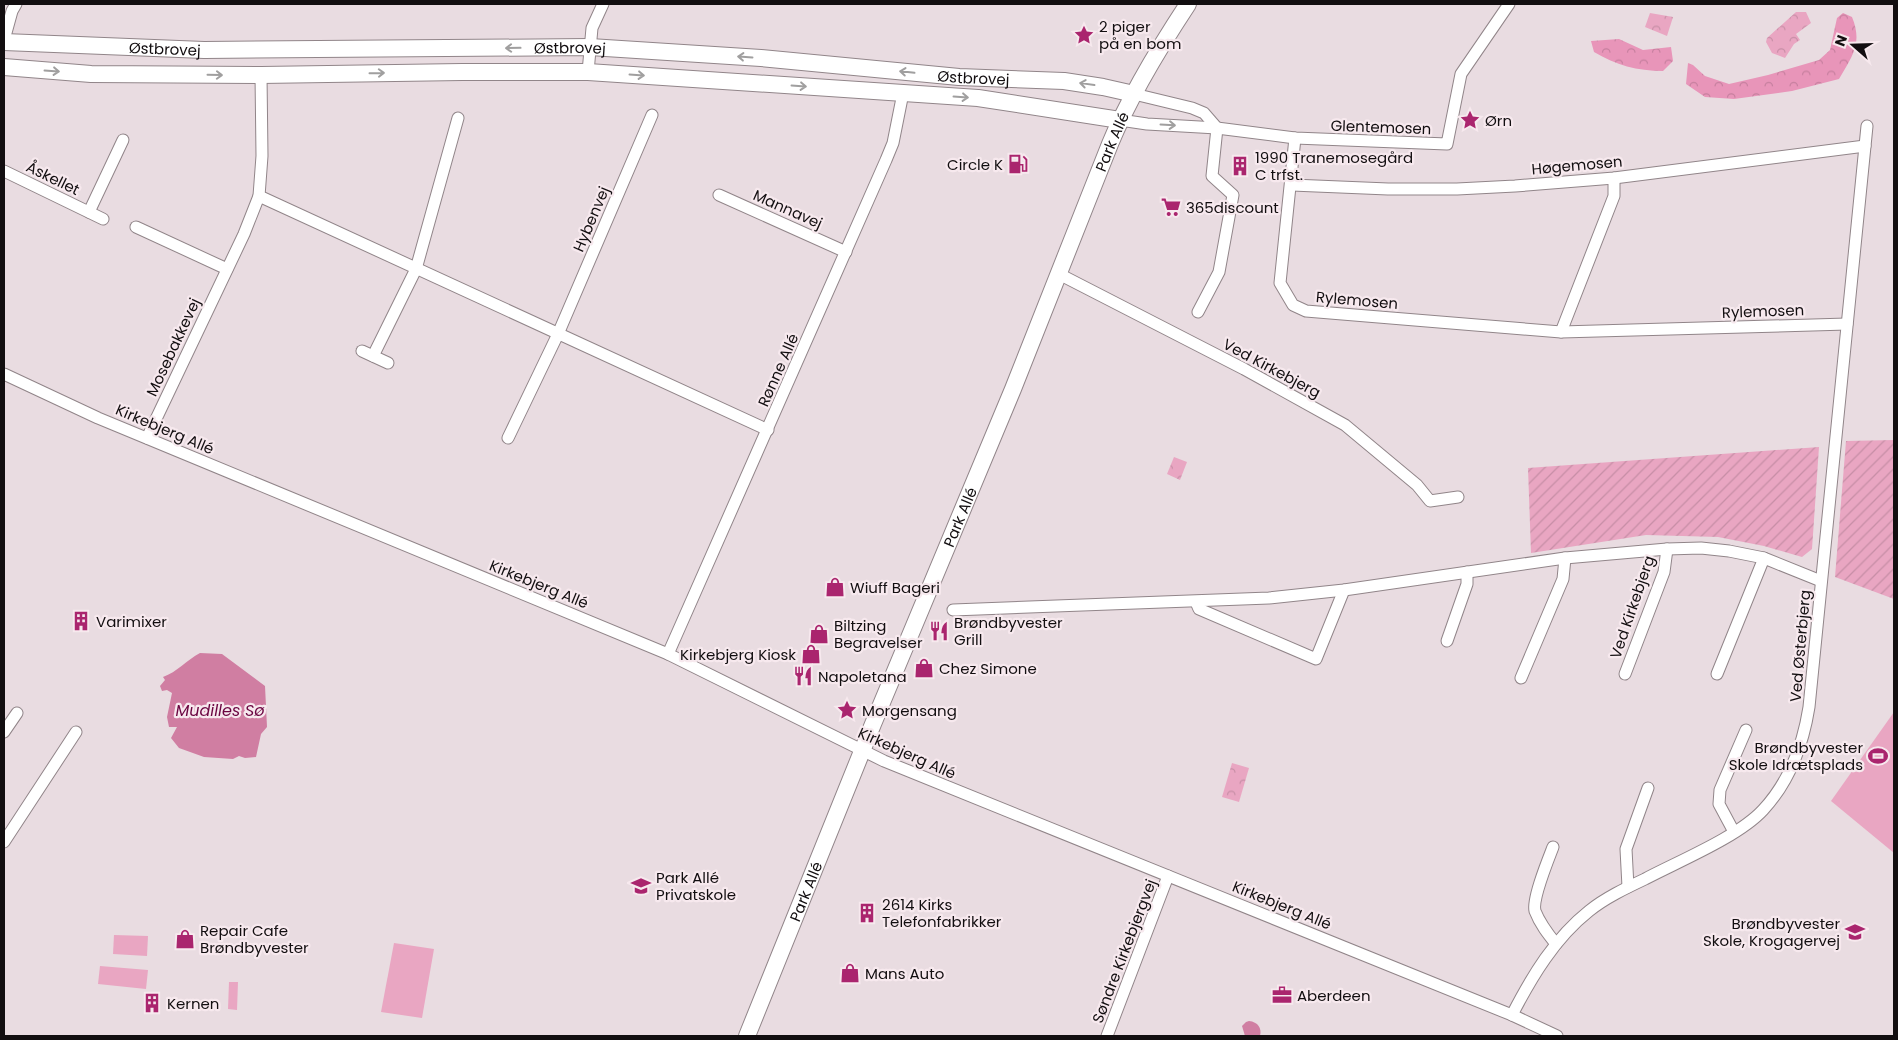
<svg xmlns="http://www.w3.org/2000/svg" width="1898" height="1040" font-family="Poppins,sans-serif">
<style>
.grass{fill:#e9a6c2}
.forest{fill:url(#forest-crowns)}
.park{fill:url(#park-crowns)}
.garden{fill:url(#garden-furrows)}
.water{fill:#d07ea2}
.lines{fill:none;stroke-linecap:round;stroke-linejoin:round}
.street-casing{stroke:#918589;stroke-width:13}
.secondary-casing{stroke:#918589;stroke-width:18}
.street{stroke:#fff;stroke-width:11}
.secondary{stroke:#fff;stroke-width:16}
.oneway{stroke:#a09f9f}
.labels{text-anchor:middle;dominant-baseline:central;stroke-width:4.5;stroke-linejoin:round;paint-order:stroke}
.poi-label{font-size:15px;fill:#120e10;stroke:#f7e9ee;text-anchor:start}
.street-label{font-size:15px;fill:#120e10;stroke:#f7e9ee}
.water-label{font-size:16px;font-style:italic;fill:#6b0541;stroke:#f7e9ee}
</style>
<defs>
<pattern id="forest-crowns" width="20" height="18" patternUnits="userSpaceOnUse" patternTransform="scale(1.25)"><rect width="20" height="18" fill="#e895b9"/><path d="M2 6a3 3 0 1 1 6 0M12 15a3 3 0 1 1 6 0" fill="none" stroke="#c67f9e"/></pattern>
<pattern id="park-crowns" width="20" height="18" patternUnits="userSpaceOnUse" patternTransform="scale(1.25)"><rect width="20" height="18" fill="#e9a6c2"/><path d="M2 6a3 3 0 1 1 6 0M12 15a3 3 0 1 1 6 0" fill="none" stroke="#c78ea6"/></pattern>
<pattern id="garden-furrows" width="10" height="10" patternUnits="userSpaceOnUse" patternTransform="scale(1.25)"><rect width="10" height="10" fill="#e9a6c2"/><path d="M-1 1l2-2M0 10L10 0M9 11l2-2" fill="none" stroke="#c78ea6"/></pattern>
</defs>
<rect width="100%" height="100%" fill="#e9dce1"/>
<!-- grass -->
<g class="grass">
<polygon points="1894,712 1894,853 1831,801"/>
<polygon points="114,935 148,936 147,956 113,954"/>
<polygon points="394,943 434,949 422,1018 381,1012"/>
<polygon points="100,966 148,970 146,989 98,984"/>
<polygon points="229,982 238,982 237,1010 228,1009"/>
</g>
<!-- forest -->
<g class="forest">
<path d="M1843,13L1852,17C1863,44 1852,56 1839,79L1792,91L1734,99L1705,97L1686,84L1688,63L1693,65L1705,76L1729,84L1768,75L1819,60L1830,50L1837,18Z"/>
<path d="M1619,39L1643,50L1671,47L1673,61L1663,71C1637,71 1616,65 1594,52L1591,41Z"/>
</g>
<!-- park -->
<g class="park">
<polygon points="1796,12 1806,12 1811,23 1796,34 1800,40 1794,44 1785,58 1772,53 1766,42 1767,38"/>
<polygon points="1650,13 1673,17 1667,36 1645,27"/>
<polygon points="1174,457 1187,462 1180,480 1167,474"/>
<polygon points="1232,763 1249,768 1239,802 1222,797"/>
</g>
<!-- garden -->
<g class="garden">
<polygon points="1894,440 1894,599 1835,577 1846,441"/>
<polygon points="1819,447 1812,549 1802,557 1764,546 1718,537 1646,535 1531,553 1528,468"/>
</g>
<!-- water -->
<g class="water">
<path d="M200,653L222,654L265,686L267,727L261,734L256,757L245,758L239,756L233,759L204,757L179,748L171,738L177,727H169L167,717L172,693L167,690L162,691L160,686L165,680L163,677C177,672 187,660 200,653Z"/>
<path d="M1249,1021C1258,1022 1262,1028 1260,1036H1245L1242,1026L1246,1022Z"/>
</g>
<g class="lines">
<defs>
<g id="street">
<polyline points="4,40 12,11 16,4"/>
<polyline points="588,72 592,28 603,4"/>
<polyline points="1134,94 1192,108 1204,113 1217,128"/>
<polyline points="1120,120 1147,124 1217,128 1295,138 1447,144 1461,74 1509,4"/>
<polyline points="1295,138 1280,283 1293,305 1306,311 1561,332 1847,324"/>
<polyline points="4,171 103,219"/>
<polyline points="1292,185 1388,189 1457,189 1515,186 1614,178 1865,146"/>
<polyline points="719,195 846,252"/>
<polyline points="259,196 768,430"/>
<polyline points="89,212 123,140"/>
<polyline points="136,227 227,269"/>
<polyline points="1057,273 1244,369 1345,425 1417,485 1430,501 1458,497"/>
<polyline points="1198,312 1219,272 1233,195 1212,176 1217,128"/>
<polyline points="1561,332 1614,196 1614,178"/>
<polyline points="362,351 388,363"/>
<polyline points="373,356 416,269 458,118"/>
<polyline points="4,374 98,418 668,654 884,761 1512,1015 1557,1036"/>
<polyline points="147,438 244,234 259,196 262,156 261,75"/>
<polyline points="508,438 558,334 652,115"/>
<polyline points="1196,602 1199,609 1316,659 1344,590"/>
<polyline points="953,610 1269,598 1344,590 1565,558 1667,549 1701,548 1729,551 1764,558 1821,581"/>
<polyline points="1447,641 1467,584 1467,572"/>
<polyline points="668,654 886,160 893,143 903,93"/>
<polyline points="1625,674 1664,572 1667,549"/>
<polyline points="1717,674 1764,558"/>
<polyline points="1521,678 1563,579 1565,558"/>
<polyline points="4,732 17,713"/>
<polyline points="1734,832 1719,804 1720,790 1746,730"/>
<polyline points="4,842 76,732"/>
<path d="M1553,847C1548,860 1532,899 1535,911C1540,924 1548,934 1556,944"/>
<polyline points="1628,887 1626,849 1648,788"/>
<path d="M1512,1015C1532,976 1555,938 1589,911C1605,898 1626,888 1645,879C1679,861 1738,837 1763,810C1790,781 1803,745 1809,707L1867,126"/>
<polyline points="1107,1036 1168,876"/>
</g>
<g id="secondary">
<path id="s1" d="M4,42L204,50L590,47L761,58L959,77L1064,81L1103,87L1134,94"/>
<polyline points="4,67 91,74 261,75 462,72 588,72 978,98 1120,120"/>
<path id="s2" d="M747,1036L873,724L1013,389L1110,144C1130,95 1159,48 1188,4"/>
</g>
</defs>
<!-- street casing -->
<use href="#street" class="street-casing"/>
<!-- secondary casing -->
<use href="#secondary" class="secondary-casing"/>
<!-- street -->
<use href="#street" class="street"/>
<!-- secondary -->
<use href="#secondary" class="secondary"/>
</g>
<!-- one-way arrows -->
<defs><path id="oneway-shaft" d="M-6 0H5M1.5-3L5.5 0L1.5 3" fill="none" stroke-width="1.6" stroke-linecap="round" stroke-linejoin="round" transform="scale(1.25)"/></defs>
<g class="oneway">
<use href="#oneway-shaft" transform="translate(513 48) rotate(179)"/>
<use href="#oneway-shaft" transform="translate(745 57) rotate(-176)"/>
<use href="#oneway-shaft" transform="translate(52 71) rotate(4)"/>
<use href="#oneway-shaft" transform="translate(907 72) rotate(-174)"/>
<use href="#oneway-shaft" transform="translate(377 73) rotate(-1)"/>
<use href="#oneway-shaft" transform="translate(215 75) rotate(1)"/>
<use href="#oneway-shaft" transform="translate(637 75) rotate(4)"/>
<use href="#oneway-shaft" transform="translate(1087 84) rotate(-172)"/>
<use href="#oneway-shaft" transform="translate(799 86) rotate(4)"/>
<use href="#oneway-shaft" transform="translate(961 97) rotate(4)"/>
<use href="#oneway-shaft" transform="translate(1168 125) rotate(3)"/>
</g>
<!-- icons -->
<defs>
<symbol id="sight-bare" viewBox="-9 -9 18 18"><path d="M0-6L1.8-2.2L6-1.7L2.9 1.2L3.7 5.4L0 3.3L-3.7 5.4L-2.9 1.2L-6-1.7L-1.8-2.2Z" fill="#aa256e" stroke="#f7e9ee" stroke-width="2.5" paint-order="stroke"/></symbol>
<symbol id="fuel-bare" viewBox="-9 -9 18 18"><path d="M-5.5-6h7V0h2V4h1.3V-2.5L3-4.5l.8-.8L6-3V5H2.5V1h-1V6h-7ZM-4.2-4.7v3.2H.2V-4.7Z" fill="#aa256e" stroke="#f7e9ee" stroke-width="2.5" paint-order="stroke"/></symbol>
<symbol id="building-bare" viewBox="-9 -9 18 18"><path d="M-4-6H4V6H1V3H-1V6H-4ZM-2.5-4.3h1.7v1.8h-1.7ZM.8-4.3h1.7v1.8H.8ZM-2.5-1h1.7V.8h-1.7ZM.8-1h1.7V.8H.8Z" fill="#aa256e" stroke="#f7e9ee" stroke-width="2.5" paint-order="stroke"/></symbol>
<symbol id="supermarket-bare" viewBox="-9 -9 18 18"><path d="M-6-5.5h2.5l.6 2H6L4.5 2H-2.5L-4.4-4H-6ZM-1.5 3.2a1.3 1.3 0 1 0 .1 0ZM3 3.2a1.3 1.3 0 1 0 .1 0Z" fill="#aa256e" stroke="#f7e9ee" stroke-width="2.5" paint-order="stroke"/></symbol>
<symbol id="shop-bare" viewBox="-9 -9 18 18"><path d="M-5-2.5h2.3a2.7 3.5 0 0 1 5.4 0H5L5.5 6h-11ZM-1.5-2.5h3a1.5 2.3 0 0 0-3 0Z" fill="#aa256e" stroke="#f7e9ee" stroke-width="2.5" paint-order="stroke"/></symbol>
<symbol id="restaurant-bare" viewBox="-9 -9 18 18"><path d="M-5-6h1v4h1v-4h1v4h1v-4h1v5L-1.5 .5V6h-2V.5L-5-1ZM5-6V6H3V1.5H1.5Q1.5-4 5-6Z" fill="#aa256e" stroke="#f7e9ee" stroke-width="2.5" paint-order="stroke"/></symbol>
<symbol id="stadium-bare" viewBox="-9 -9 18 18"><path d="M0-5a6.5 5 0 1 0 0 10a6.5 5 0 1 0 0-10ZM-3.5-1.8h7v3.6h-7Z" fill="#aa256e" stroke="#f7e9ee" stroke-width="2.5" paint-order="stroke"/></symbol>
<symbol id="school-bare" viewBox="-9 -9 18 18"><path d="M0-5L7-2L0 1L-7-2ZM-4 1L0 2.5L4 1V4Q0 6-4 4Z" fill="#aa256e" stroke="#f7e9ee" stroke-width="2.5" paint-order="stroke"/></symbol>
<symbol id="office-bare" viewBox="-9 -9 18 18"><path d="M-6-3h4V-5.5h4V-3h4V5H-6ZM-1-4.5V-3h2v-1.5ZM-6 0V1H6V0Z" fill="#aa256e" stroke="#f7e9ee" stroke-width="2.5" paint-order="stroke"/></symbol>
</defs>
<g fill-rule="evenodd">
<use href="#sight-bare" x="1070" y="21" width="28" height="28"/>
<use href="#sight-bare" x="1456" y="106" width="28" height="28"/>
<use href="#fuel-bare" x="1004" y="150" width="28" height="28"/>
<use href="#building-bare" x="1226" y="152" width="28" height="28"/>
<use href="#supermarket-bare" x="1157" y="193" width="28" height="28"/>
<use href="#shop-bare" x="821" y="573" width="28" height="28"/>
<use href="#building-bare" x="67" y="607" width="28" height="28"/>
<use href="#restaurant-bare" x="925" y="617" width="28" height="28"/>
<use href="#shop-bare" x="805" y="620" width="28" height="28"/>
<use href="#shop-bare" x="797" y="640" width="28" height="28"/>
<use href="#shop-bare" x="910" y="654" width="28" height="28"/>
<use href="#restaurant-bare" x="789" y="662" width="28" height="28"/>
<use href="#sight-bare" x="833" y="696" width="28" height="28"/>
<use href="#stadium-bare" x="1864" y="742" width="28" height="28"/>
<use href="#school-bare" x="627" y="872" width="28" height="28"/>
<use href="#building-bare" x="853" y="899" width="28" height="28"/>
<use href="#school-bare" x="1841" y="918" width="28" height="28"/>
<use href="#shop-bare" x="171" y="925" width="28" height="28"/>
<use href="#shop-bare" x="836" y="959" width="28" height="28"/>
<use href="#office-bare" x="1268" y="981" width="28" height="28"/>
<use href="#building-bare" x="138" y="989" width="28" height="28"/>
</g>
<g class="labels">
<!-- poi labels -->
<g class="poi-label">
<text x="1099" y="26">2 piger<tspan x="1099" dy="17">på en bom</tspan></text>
<text x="1485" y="120">Ørn</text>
<text x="1255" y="157">1990 Tranemosegård<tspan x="1255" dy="17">C trfst.</tspan></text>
<text x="1003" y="164" text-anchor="end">Circle K</text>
<text x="1186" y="207">365discount</text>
<text x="850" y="587">Wiuff Bageri</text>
<text x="96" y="621">Varimixer</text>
<text x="954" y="622">Brøndbyvester<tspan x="954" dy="17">Grill</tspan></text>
<text x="834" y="625">Biltzing<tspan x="834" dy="17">Begravelser</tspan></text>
<text x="796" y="654" text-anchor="end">Kirkebjerg Kiosk</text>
<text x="939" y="668">Chez Simone</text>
<text x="818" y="676">Napoletana</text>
<text x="862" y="710">Morgensang</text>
<text x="1863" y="747" text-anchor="end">Brøndbyvester<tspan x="1863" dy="17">Skole Idrætsplads</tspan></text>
<text x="656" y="877">Park Allé<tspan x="656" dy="17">Privatskole</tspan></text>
<text x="882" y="904">2614 Kirks<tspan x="882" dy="17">Telefonfabrikker</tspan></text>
<text x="1840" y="923" text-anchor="end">Brøndbyvester<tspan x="1840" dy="17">Skole, Krogagervej</tspan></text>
<text x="200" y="930">Repair Cafe<tspan x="200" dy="17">Brøndbyvester</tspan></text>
<text x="865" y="973">Mans Auto</text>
<text x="1297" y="995">Aberdeen</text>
<text x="167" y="1003">Kernen</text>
</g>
<!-- street labels -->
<g class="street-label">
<text stroke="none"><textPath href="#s1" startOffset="161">Østbrovej</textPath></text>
<text stroke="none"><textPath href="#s1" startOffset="566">Østbrovej</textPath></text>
<text stroke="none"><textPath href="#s1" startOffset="971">Østbrovej</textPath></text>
<text transform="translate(1381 127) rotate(2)">Glentemosen</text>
<text stroke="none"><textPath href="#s2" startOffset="966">Park Allé</textPath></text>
<text transform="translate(1577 165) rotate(-5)">Høgemosen</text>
<text transform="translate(53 178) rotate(26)">Åskellet</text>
<text transform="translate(788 209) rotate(24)">Mannavej</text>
<text transform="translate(591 219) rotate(-67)">Hybenvej</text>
<text transform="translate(1357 300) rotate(5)">Rylemosen</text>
<text transform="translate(1763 311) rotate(-2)">Rylemosen</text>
<text transform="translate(173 347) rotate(-65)">Mosebakkevej</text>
<text transform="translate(1272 368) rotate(28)">Ved Kirkebjerg</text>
<text transform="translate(778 370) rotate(-66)">Rønne Allé</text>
<text transform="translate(165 429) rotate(23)">Kirkebjerg Allé</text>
<text stroke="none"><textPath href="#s2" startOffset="561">Park Allé</textPath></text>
<text transform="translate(539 584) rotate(22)">Kirkebjerg Allé</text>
<text transform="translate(1632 607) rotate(-71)">Ved Kirkebjerg</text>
<text transform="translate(1800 646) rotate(-85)">Ved Østerbjerg</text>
<text transform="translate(907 753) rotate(24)">Kirkebjerg Allé</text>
<text stroke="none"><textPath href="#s2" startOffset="156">Park Allé</textPath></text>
<text transform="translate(1282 905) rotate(22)">Kirkebjerg Allé</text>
<text transform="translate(1124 951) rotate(-69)">Søndre Kirkebjergvej</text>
</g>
<!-- water labels -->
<g class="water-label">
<text x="220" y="710">Mudilles Sø</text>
</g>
</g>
<!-- border -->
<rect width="1898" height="1040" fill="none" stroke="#120e10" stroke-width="10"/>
<!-- north arrow -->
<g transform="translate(1853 45) rotate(290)" stroke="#f7e9ee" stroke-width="4" paint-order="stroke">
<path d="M0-4L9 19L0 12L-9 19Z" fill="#120e10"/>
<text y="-8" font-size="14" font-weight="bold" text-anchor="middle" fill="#120e10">N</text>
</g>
</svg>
